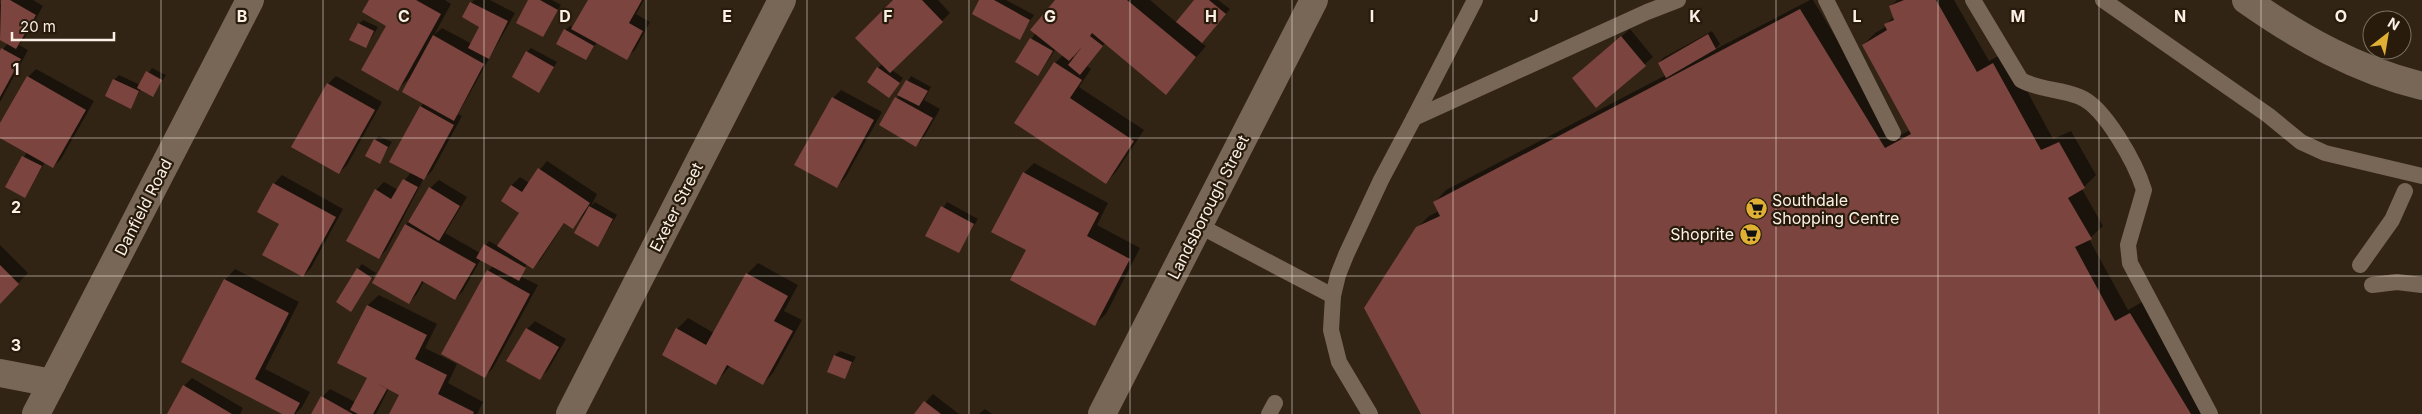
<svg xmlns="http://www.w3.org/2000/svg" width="2422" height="414" font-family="Inter,sans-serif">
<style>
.shadow{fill:#0007;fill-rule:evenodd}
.building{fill:#7c443e}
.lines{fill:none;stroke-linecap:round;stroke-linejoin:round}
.lane{stroke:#786756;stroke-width:16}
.street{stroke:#786756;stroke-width:28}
.secondary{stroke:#786756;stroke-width:28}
.grid{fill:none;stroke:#faf0e6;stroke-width:1;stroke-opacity:0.55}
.labels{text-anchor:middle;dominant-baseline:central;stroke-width:4.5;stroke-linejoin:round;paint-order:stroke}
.poi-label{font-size:16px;fill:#faf0e6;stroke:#281b0c;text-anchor:start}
.street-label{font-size:16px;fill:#faf0e6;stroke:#281b0c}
.grid-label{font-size:16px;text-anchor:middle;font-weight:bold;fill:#faf0e6;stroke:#281b0c;stroke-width:4.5;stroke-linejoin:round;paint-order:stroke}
</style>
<rect width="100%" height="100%" fill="#322415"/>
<!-- shadow -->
<g class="shadow">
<polygon points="3,0 33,0 43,6 24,39 19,45 28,50 0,102 0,53 8,43 0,39 0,5"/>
<polygon points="370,0 445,0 451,4 434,35 442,28 472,44 481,26 471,3 474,0 490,0 515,13 458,114 462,116 432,171 424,178 387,249 379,258 376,190 384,182 398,190 411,172 421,106 424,103 411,77 398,89 387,25"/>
<polygon points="529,0 552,0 561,5 542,36"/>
<polygon points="589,0 644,0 636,14 650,22 635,50 626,58 597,42 586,59 565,30 570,26 574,28"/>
<polygon points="895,0 938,0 950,13 892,70 903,78 893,92 878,68 882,64"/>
<polygon points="981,0 1006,0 1034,15 1019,38"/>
<path d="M1057,0H1150L1177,23L1195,0H1218L1230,9L1201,43L1206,46L1166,93L1105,43L1087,66L1091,69L1079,87L1144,130L1116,172L1106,182L1055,63L1063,55L1056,49L1038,75L1017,61ZM1078,50L1080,52L1074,58L1072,56Z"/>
<polygon points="1810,0 1813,0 1897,137 1910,130 1863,45 1875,33 1887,26 1886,24 1894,17 1890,7 1897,0 1954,0 1989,61 2006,52 2053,139 2071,131 2096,175 2082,189 2103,226 2089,239 2128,310 2142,302 2209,414 1422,414 1417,228 1429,216 1439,211 1435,202 1446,190 1666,75 1659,63 1663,58 1712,31 1720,44 1714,50"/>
<polygon points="363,20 378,27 366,47 359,24"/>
<polygon points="1630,29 1653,57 1597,106 1581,70"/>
<polygon points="531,48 557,62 539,92 527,52"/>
<polygon points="152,68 166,75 153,95 141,89 131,107 114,80 119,75 140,85"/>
<polygon points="36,69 94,101 61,159 53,167 45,162 25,196 7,186 27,152 0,137 0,125 28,77"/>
<polygon points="336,76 382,102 347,165 339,173 328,84"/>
<polygon points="911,76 931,87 924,100 940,109 924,137 916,146 881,125"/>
<polygon points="841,90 882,112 845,178 836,187 833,98"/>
<polygon points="379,136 392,142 379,162 375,140"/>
<polygon points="547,161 597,194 591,206 595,202 617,215 598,245 585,214 572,227 565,222 541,259 533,268 528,262 520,276 538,285 493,368 485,376 443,353 488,271 493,266 481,259 463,291 455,299 424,281 417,294 408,303 373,283 406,225 430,188 439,180 467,197 445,233 480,253 489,241 498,246 521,213 502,200 512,185 520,177 529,183"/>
<polygon points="1034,163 1108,203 1097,225 1140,248 1106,314 1095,324 1028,250 1024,173"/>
<polygon points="282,175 343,209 311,268 303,276 281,223 274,184"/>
<polygon points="947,202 978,219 958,251 927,235"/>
<polygon points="0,245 28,273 0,302"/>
<polygon points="758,263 798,285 784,311 802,320 773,373 763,384 730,366 716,383 677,329 688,318 714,333 747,274"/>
<polygon points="362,264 376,273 351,310 358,269"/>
<polygon points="235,269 299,302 265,369 310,392 302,407 295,414 284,414 183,362 225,280"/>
<polygon points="379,295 437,324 425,348 457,364 448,383 483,402 477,414 390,414 400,394 389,388 376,414 312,414 322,397 330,389 355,402 369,378 339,362 368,305"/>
<polygon points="535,321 566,339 548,370 539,379 527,329"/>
<polygon points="840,351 856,357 844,377 829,371 835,355"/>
<polygon points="192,378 243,408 240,414 168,414 184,386"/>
<polygon points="933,394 959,414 915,414"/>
<polygon points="985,409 992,414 979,414"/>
</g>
<!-- building -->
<g class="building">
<polygon points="1,0 10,0 36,15 16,49 0,40"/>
<polygon points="369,0 416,0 441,14 398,91 361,70 386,26 362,12"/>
<polygon points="528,0 540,0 558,10 543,37 516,23"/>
<polygon points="588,0 642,0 629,23 643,31 627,60 571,29"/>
<polygon points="893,0 922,0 943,22 890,73 855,38"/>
<polygon points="979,0 994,0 1030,20 1020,40 972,14"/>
<polygon points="1055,0 1127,0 1196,57 1166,95 1092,33 1090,36 1103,46 1080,75 1068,65 1082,47 1069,61 1030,30"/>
<polygon points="1194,0 1209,0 1226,14 1202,43 1176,22"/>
<polygon points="1904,0 1936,0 1977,72 1993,63 2041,150 2059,142 2085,188 2068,198 2092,239 2075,247 2115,321 2130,313 2191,414 1421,414 1364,308 1416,227 1440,216 1433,202 1800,9 1885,148 1911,134 1862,45 1887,30 1884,24 1894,20 1889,6"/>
<polygon points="470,2 508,21 489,59 468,48 479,27 462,17"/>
<polygon points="358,23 374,31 366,48 349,40"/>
<polygon points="564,29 594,46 586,60 556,44"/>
<polygon points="1708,34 1716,49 1666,78 1658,63"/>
<polygon points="433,35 484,64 454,121 402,92"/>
<polygon points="1621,36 1646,66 1596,108 1572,78"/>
<polygon points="1030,38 1053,51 1038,76 1015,62"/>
<polygon points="1,48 21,59 0,97 0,51"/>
<polygon points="526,51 554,67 539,93 512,77"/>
<polygon points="1054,62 1082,80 1070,98 1134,141 1106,184 1014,123"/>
<polygon points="877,67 900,83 889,98 867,82"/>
<polygon points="146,71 162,80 153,97 137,88"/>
<polygon points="27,76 86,110 53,168 0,138 0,123"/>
<polygon points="113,79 139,91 131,109 105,96"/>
<polygon points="906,80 928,91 919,106 897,95"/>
<polygon points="327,83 375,110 339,174 291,147"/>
<polygon points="832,97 874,120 837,188 794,165"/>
<polygon points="895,97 933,118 916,147 879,125"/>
<polygon points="420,106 454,125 424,180 389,162"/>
<polygon points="374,139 388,147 380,164 365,156"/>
<polygon points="22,156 42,166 25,198 5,187"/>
<polygon points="538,168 590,203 573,229 564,223 533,269 497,246 519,213 501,201 511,185 522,192"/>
<polygon points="1023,172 1099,213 1087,236 1130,259 1095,326 1010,280 1026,250 991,232"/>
<polygon points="403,179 418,187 379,259 346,241 375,189 391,199"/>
<polygon points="273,183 336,217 303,277 262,255 279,224 257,212"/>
<polygon points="429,187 460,206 439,241 408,222"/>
<polygon points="589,206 613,219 598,247 574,233"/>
<polygon points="941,206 974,224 959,253 925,236"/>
<polygon points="405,224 476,264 455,300 422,281 409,304 372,283"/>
<polygon points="484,244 526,268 519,281 476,258"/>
<polygon points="0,265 19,284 0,304"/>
<polygon points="357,268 372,278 351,312 336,302"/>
<polygon points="487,270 530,294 485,378 441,354"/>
<polygon points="746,273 788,296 774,321 793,331 763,385 727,365 716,385 662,355 676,328 706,345"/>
<polygon points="224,279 289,313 255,379 300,403 294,414 282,414 181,362"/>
<polygon points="367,305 427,335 415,359 447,375 438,394 474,412 473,414 389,414 399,395 376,383 387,389 373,414 358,414 350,410 367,378 337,363"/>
<polygon points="526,328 559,347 540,380 506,361"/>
<polygon points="834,355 852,362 845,379 827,372"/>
<polygon points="183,385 232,414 167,414"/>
<polygon points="321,396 353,414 311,414"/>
<polygon points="924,401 941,414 914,414"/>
</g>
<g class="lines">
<!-- lane -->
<g class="lane">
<polyline points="1826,0 1893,133"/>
<path d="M1973,0L2021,80C2039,90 2061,89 2080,97C2105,107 2136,164 2144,190L2128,245L2130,263L2210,414"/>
<polyline points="2103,0 2268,115 2301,142 2325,153 2422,176"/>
<polyline points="1414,118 1475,0"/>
<polyline points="1198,225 1333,296"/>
<polyline points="2360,265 2392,220 2405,191"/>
<polyline points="2372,285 2397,282 2422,285"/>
<polyline points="1269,414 1275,403"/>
<polyline points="1370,414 1339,362 1331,330 1333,296 1338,275 1346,255 1381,180 1414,118 1647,12 1678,0"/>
</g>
<!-- street -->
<g class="street">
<polyline points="0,373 52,383"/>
<polyline points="36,414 250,0"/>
<polyline points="570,414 782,0"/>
<polyline points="1102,414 1314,0"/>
</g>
<!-- secondary -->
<path class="secondary" d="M2246,0C2300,38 2357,70 2422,86"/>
</g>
<!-- grid -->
<path class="grid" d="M161,0V414M323,0V414M484,0V414M646,0V414M807,0V414M969,0V414M1130,0V414M1292,0V414M1453,0V414M1615,0V414M1776,0V414M1938,0V414M2099,0V414M2261,0V414M0,138H2422M0,276H2422"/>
<!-- icons -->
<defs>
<symbol id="supermarket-disc" viewBox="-11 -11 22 22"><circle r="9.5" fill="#dfb034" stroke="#281b0c"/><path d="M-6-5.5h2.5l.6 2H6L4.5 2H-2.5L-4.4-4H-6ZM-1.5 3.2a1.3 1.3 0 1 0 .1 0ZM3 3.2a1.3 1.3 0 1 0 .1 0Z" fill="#111"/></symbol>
</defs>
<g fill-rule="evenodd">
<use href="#supermarket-disc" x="1744" y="196" width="25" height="25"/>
<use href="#supermarket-disc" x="1738" y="222" width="25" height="25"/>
</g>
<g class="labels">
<!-- poi labels -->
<g class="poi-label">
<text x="1772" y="200">Southdale<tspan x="1772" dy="18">Shopping Centre</tspan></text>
<text x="1734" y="234" text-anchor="end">Shoprite</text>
</g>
<!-- street labels -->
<g class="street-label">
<text transform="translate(143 207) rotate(-63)">Danfield Road</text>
<text transform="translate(676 207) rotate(-63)">Exeter Street</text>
<text transform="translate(1208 207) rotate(-63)">Landsborough Street</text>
</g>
</g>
<g class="grid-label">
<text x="242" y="22">B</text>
<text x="404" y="22">C</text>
<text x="565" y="22">D</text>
<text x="727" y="22">E</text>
<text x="888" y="22">F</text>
<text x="1050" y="22">G</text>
<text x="1211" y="22">H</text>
<text x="1372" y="22">I</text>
<text x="1534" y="22">J</text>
<text x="1695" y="22">K</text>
<text x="1857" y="22">L</text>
<text x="2018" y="22">M</text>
<text x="2180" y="22">N</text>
<text x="2341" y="22">O</text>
<text x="16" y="75">1</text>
<text x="16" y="213">2</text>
<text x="16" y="351">3</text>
</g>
<!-- north arrow -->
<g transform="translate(2387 35) rotate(31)"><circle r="24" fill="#281b0c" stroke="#7c7063"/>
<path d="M0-4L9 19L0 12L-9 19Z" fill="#dfb034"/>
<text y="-8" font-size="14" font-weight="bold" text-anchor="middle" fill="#faf0e6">N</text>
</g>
<!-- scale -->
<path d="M12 32v8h102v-8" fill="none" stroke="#faf0e6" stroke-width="2.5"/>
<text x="20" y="32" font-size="15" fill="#faf0e6" stroke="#281b0c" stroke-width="4" paint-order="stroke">20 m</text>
</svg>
